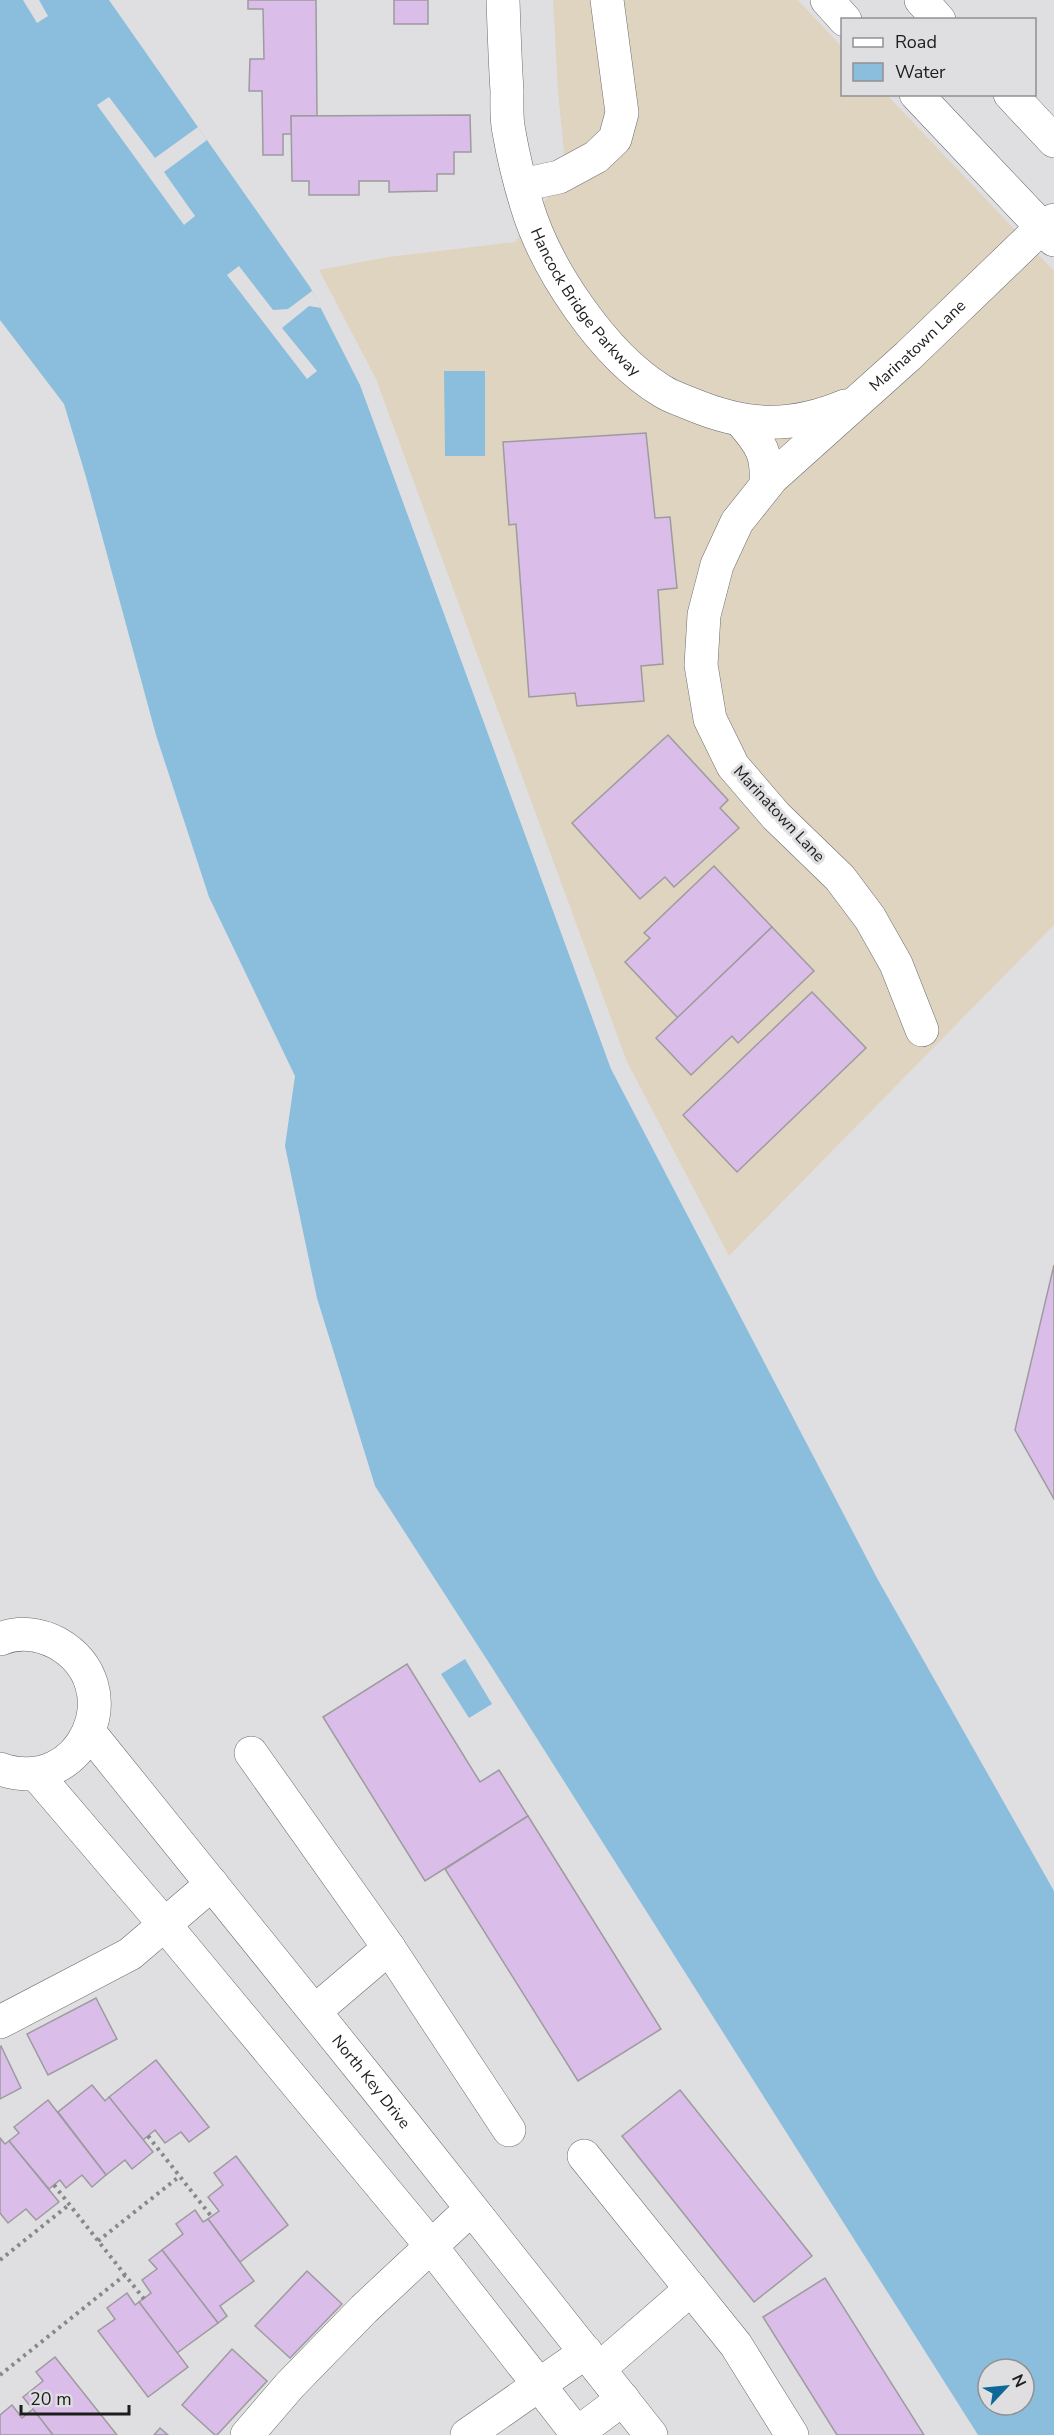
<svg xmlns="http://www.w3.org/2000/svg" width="1054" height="2435" font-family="'Nunito Sans',sans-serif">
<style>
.commercial{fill:#dfd4c0}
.water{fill:#8bbedc;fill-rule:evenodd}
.pier{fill:#dfdfe2}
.building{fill:#dabde9;stroke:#9d9b9e;stroke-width:1.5}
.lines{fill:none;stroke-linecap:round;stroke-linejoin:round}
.minor-casing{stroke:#6c6b6f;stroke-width:34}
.major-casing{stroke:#6c6b6f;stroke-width:34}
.path{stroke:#88888a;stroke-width:4;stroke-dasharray:3 4.5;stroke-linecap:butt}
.minor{stroke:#fff;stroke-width:33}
.major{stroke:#fff;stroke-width:33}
.labels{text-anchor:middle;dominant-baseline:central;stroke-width:6;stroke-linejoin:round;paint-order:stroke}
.street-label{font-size:16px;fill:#1d1d1e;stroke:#dfdfe2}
</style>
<rect width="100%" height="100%" fill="#dfdfe2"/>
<!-- commercial -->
<polygon class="commercial" points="553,0 798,0 842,47 842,94 887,95 1054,271 1054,925 729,1256 627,1062 376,379 319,270 388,257 515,242 566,172 558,92"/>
<!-- water -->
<g class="water">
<path d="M0,0H109L310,287L360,385L611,1069L877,1578L1054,1891V2435H978L491,1666L375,1486L317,1298L285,1146L295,1076L209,897L156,735L86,477L64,404L0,320ZM988,2369H1024V2405H988Z"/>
<polygon points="444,371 485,371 485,456 445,456"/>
<polygon points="465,1659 492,1704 469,1718 441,1674"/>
</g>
<!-- pier -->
<g class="pier">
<polygon points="23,0 39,0 48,16 37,23"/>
<polygon points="109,97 155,158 198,127 207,140 164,172 195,216 184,225 97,105"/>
<polygon points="239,266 273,310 288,309 312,291 321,308 309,306 282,328 317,371 307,379 227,275"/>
</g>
<!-- building -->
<g class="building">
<polygon points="248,0 316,0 317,116 291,116 292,134 283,134 283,155 263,155 262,91 249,91 250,59 264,59 263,9 248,9"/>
<rect x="394" y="0" width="34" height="24"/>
<polygon points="470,115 471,152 454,152 454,174 437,174 437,191 389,192 389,181 359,181 359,195 309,195 309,181 292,181 291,116"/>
<polygon points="646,433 655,518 670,517 677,588 658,590 663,664 641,666 644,701 577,706 575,693 529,697 516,524 509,525 503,442"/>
<polygon points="668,735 728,800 720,808 739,828 674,887 665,877 640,899 572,823"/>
<polygon points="714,866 772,927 678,1018 625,962 650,938 644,933"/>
<polygon points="772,927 814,971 738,1043 732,1036 691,1075 656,1038"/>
<polygon points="812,992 866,1048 737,1172 683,1115"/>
<polygon points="1054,1265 1054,1499 1015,1430"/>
<polygon points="407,1664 480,1782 499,1770 528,1816 425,1881 323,1717"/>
<polygon points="528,1816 661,2029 578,2081 445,1869"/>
<polygon points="96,1998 117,2039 48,2075 27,2034"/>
<polygon points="1,2046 21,2088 0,2099 0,2047"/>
<polygon points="156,2060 209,2127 189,2142 181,2132 165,2143 155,2130 143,2140 109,2097"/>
<polygon points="92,2085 105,2101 109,2097 153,2152 132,2169 125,2160 106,2175 58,2112"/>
<polygon points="680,2090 812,2256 754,2302 622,2136"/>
<polygon points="48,2100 106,2175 92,2187 82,2175 66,2188 60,2180 49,2189 9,2141 19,2133 14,2127"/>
<polygon points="0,2138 5,2144 9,2141 59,2202 36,2220 26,2209 8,2223 0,2213"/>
<polygon points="236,2156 288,2225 240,2262 208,2219 219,2211 208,2197 223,2185 214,2173"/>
<polygon points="195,2210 203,2222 208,2219 254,2281 220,2306 227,2316 218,2323 162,2250 183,2234 176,2224"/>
<polygon points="162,2250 218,2323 177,2353 139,2302 151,2293 142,2280 157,2269 149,2260"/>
<polygon points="307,2271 342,2304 290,2358 255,2326"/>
<polygon points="825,2278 924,2435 837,2435 763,2317"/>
<polygon points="127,2293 135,2305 139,2302 188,2367 148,2397 98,2331 115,2319 107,2308"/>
<polygon points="232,2349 267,2381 217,2435 215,2435 182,2405"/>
<polygon points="55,2357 117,2435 53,2435 23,2397 43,2381 36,2372"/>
<polygon points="12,2405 22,2418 33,2409 53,2435 0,2435 0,2415"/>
<polygon points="160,2428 168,2435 154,2435"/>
</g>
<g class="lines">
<defs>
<g id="minor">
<path id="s1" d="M503,0C504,30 505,61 507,91C507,104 506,119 509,132C513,155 519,180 526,203C545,268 603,355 662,391C671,397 682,400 691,404C746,427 790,429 845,406"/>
<polyline points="522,185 559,177 596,157 615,139 622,113 607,0"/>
<path d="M741,421C761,444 768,454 766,485"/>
<path id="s2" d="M922,1030L896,964L870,918L840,878L776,816L733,766L710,719L701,665L704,615L717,565L737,522L772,478L908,356L1042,227L1054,220"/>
<path d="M0,1639C19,1631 40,1634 57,1643C133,1686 82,1798 0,1769"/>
<path id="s3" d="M90,1733L376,2088L651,2435"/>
<polyline points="251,1753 389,1948 509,2130"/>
<polyline points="36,1774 165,1925 422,2235 578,2435"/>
<polyline points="315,2011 389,1948"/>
<polyline points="0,2022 130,1954 212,1884"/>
<polyline points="584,2156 736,2345 792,2435"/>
<polyline points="599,2369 691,2289"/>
<polyline points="247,2435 290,2385 364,2309 471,2209"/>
<polyline points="467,2435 586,2352"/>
<polyline points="575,2435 623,2399"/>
</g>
<g id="major">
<polyline points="827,0 845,20"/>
<polyline points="921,0 939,20"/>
<polyline points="916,94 1054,240"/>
<polyline points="1010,94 1054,141"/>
</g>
</defs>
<!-- minor casing -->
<use href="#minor" class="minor-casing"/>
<!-- major casing -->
<use href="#major" class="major-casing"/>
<!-- path -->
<g class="path">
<polyline points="148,2136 211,2216"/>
<polyline points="54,2185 144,2299"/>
<polyline points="98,2241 180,2176"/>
<polyline points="0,2260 70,2204"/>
<polyline points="0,2375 125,2275"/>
</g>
<!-- minor -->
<use href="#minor" class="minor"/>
<!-- major -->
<use href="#major" class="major"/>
</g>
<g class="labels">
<!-- street labels -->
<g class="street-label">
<text stroke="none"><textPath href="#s1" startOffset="322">Hancock Bridge Parkway</textPath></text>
<text stroke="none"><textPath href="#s2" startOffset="838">Marinatown Lane</textPath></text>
<text transform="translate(779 814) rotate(47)">Marinatown Lane</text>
<text stroke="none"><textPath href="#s3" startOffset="448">North Key Drive</textPath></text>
</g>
</g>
<!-- legend -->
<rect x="841" y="18" width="195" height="78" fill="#dfdfe2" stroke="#919194" stroke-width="1.5"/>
<rect x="853" y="38" width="30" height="9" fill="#ffffff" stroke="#919194" stroke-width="1.5"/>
<text x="895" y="48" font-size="18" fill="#1d1d1e">Road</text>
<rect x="853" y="63" width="30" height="18" fill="#8bbedc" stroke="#919194" stroke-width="1.5"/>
<text x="895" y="78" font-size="18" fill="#1d1d1e">Water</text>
<!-- north arrow -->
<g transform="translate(1006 2387) rotate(64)"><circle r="28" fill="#dfdfe2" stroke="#919194" stroke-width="1.5"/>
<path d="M0-4.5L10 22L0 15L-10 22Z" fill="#0d6898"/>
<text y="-9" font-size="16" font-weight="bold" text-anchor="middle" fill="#1d1d1e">N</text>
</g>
<!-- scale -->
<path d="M21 2405v9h108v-9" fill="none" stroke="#1d1d1e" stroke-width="3"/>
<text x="30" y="2405" font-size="18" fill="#1d1d1e" stroke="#dfdfe2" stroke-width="4.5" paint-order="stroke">20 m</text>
</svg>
